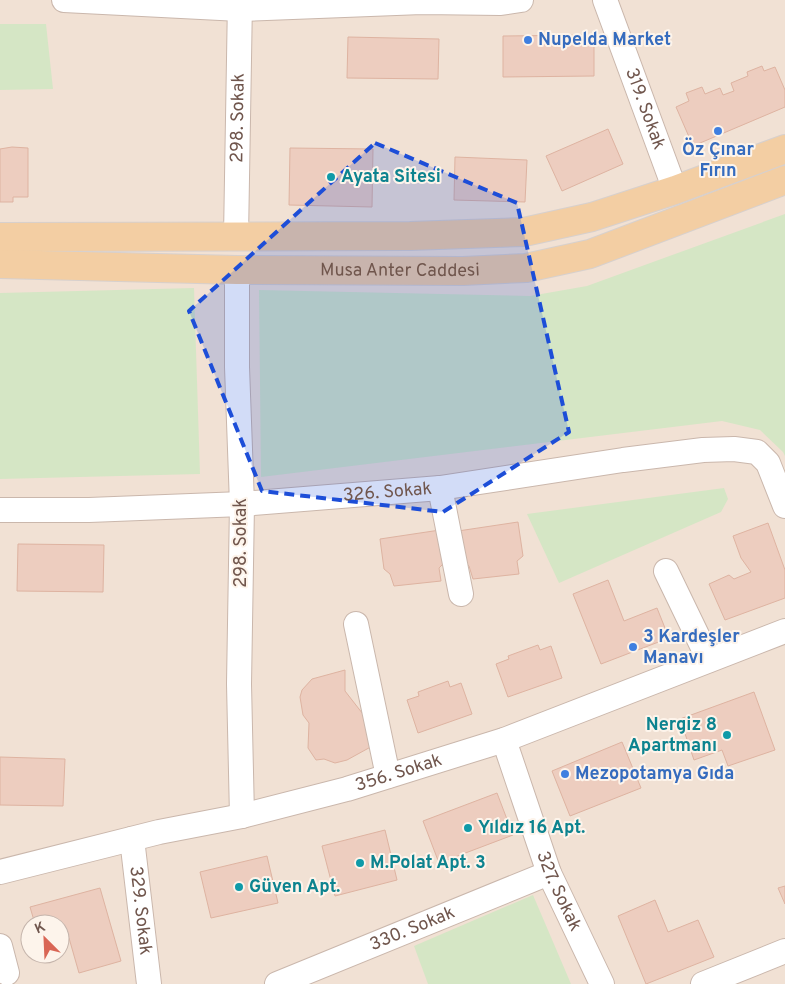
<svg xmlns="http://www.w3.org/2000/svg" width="785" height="984" font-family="Overpass,sans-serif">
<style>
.residential{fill:#f1e1d4;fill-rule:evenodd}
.green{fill:#d5e6c5}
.building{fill:#edcdbf;stroke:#deb3a1}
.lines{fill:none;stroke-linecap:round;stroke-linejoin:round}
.minor-casing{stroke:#cab7ac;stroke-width:26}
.major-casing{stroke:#d7d0cd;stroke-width:30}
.minor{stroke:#fff;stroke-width:24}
.major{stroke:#f3cea3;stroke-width:28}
.marked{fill:#1d4ed8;fill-opacity:0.2;stroke:#1d4ed8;stroke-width:4;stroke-dasharray:10 6;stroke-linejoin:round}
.shop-dot{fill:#3f7fe0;stroke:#fdf4eb;stroke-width:2}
.culture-dot{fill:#0f9aa8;stroke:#fdf4eb;stroke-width:2}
.labels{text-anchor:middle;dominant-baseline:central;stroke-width:4;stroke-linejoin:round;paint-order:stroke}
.shop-label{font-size:18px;font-weight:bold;fill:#366cbe;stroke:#fdf4eb;text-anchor:start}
.street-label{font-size:18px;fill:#70564d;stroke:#fdf4eb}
.culture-label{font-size:18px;font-weight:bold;fill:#0d838f;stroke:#fdf4eb;text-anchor:start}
</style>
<rect width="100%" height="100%" fill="#faf0e5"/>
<!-- residential -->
<path class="residential" d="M0,0H785V984H0ZM30,924H60V954H30Z"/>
<!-- green -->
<g class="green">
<polygon points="0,24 46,24 53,89 0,90"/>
<polygon points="785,214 785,456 783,452 760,430 722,421 261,477 259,290 530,296 587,286"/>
<polygon points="194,288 200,474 0,479 0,293"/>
<polygon points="724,488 728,499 721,512 559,583 527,514"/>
<polygon points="533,895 571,984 428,984 414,946"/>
</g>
<!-- building -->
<g class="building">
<polygon points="594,35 594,76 503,77 503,36"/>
<polygon points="348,37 439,39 438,79 347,78"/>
<polygon points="762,66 764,71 775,67 785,90 785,107 693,146 676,107 689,101 686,93 702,87 705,94 720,88 723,95 734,91 731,83 748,76 747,72"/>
<polygon points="608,129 623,164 562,191 546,156"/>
<polygon points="12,147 28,148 28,197 13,197 13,202 0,202 0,149"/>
<polygon points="290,148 373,149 372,207 289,205"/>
<polygon points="455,157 527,160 525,202 454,200"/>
<polygon points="518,522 523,556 517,561 519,574 473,579 469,566 463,561 458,531"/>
<polygon points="768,523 785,570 785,598 725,620 709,584 729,575 734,579 751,572 741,558 733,536"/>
<polygon points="440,530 444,563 439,568 441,581 394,586 390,574 384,569 380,539"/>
<polygon points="18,544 104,545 103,592 17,591"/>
<polygon points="608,580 624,621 657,608 669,638 601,664 573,594"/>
<polygon points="538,645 540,650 551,646 562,678 508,697 496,664 509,659 508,656"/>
<polygon points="345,670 345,691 366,718 376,744 347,760 335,763 324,759 316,760 308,748 309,723 303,715 300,697 302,690 312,679"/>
<polygon points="448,681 450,687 461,683 472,714 418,733 407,700 419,696 418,692"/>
<polygon points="754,692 775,750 728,766 722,750 694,760 680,719"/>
<polygon points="622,742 641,788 570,816 552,771"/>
<polygon points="0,757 65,759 63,806 0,805"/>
<polygon points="497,793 513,835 439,863 423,821"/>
<polygon points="385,830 397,880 335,896 322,846"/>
<polygon points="267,856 278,903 211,918 200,872"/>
<polygon points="785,886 785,904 778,888"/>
<polygon points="100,888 121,961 79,973 69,938 60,940 60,924 35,924 30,907"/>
<polygon points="655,900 668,932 698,920 714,957 646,984 618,916"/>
</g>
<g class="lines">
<defs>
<g id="minor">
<polyline points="64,0 240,9 422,2 501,3 521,0"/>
<path id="s1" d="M605,0L675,190"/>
<path id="s2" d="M236,237L240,0"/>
<polyline points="237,270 237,367 242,504 239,684 242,816"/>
<polyline points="440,488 461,594"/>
<path id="s3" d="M0,510H89L242,504L440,488L623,460L703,450L734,449L757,452L768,463L785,506"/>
<polyline points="666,571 709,660"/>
<polyline points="356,624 388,776"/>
<path id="s4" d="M504,740L549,873L602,984"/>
<path id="s5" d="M132,839L149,984"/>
<path id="s6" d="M0,872L159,832L242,816L347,789L504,740L785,631"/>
<polyline points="0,946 7,973"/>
<path id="s7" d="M277,984L549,873"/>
<polyline points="703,984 785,951"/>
</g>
<g id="major">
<polyline points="0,237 410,236 524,232 592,217 675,190 785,149"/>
<path id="s8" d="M0,264L237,270L463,271L526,268L590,254L785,180"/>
</g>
</defs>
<!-- minor casing -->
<use href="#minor" class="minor-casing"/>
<!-- major casing -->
<use href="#major" class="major-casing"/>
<!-- minor -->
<use href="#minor" class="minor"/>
<!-- major -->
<use href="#major" class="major"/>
</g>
<!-- marked area -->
<path class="marked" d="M375,143L517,203L569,432L443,512L262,491L189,311Z"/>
<!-- markers -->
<g class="shop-dot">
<circle cx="528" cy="40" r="5"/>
<circle cx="718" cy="131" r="5"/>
<circle cx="633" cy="647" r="5"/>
<circle cx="565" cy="774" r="5"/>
</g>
<g class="culture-dot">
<circle cx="331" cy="177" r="5"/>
<circle cx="727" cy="735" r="5"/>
<circle cx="468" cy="828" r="5"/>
<circle cx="360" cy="863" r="5"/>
<circle cx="239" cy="887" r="5"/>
</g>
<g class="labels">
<!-- shop labels -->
<g class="shop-label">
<text x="538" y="40">Nupelda Market</text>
<text x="718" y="150" text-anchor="middle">Öz Çınar<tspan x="718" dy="21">Fırın</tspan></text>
<text x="643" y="637">3 Kardeşler<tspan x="643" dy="21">Manavı</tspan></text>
<text x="575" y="774">Mezopotamya Gıda</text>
</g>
<!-- street labels -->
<g class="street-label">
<text stroke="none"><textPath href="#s1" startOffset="116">319. Sokak</textPath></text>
<text stroke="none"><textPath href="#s2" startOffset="119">298. Sokak</textPath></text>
<text stroke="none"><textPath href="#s8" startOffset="400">Musa Anter Caddesi</textPath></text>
<text stroke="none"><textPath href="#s3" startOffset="388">326. Sokak</textPath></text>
<text transform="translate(241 543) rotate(-90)">298. Sokak</text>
<text stroke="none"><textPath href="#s6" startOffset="411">356. Sokak</textPath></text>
<text stroke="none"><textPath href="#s4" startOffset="161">327. Sokak</textPath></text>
<text stroke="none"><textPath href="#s5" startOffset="72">329. Sokak</textPath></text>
<text stroke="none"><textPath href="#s7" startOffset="146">330. Sokak</textPath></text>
</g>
<!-- culture labels -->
<g class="culture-label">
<text x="341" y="177">Ayata Sitesi</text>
<text x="717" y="725" text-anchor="end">Nergiz 8<tspan x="717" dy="21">Apartmanı</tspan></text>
<text x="478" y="828">Yıldız 16 Apt.</text>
<text x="370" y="863">M.Polat Apt. 3</text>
<text x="249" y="887">Güven Apt.</text>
</g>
</g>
<!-- north arrow -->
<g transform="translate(45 939) rotate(336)"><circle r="24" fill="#fdf4eb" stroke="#c5b5ac"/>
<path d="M0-4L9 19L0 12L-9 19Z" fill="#d96655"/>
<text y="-8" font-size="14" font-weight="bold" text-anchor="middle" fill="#70564d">K</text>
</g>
</svg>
